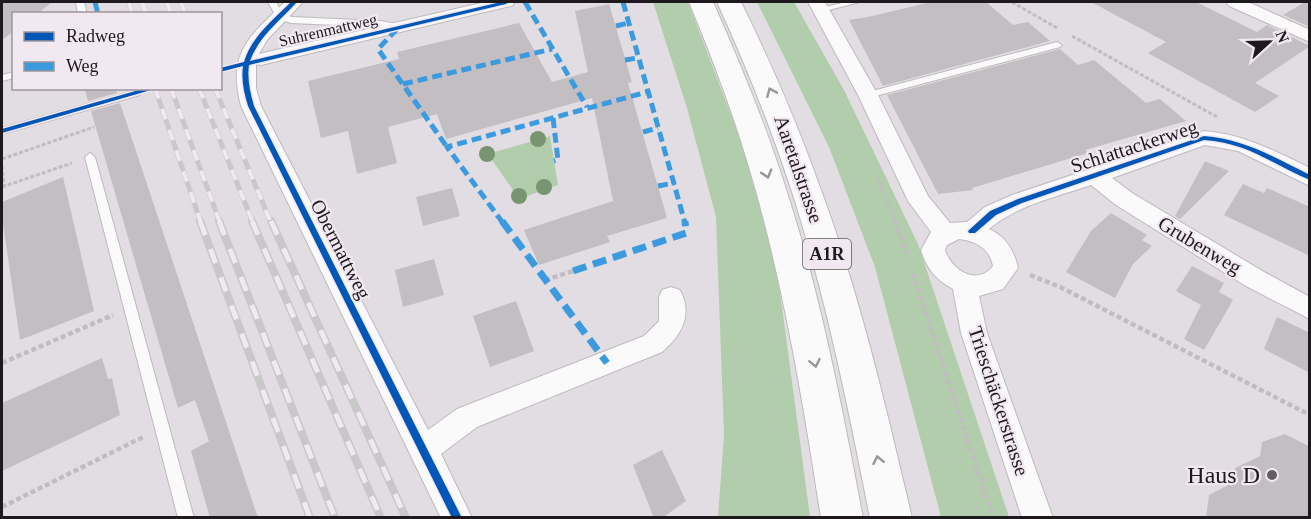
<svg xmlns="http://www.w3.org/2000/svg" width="1311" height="519" font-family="Georgia,serif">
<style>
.green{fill:#b2cdac}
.building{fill:#c2bec2}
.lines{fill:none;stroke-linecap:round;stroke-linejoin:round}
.service-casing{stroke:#bdb9bd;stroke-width:2}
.minor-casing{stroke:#bdb9bd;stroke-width:2}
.motorway-casing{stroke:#bdb9bd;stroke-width:2}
.path-far1{stroke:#bfbdbf;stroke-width:3;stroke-dasharray:4 2;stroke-linecap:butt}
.path{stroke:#bfbdbf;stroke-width:4.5;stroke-dasharray:5 3;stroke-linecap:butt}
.service{fill:#fbfafb;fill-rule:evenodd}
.minor{fill:#fbfafb;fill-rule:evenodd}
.motorway{fill:#fbfafb;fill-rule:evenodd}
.rail-far1-casing{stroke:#c8c8c8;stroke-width:5}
.rail-casing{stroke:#c8c8c8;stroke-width:8}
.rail-far1{stroke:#f2e8f1;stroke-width:4;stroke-dasharray:11;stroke-linecap:butt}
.rail{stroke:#f2e8f1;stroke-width:5;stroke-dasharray:15;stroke-linecap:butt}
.quiet-far1{stroke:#3c9bdf;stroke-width:5;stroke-dasharray:10 5;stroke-linecap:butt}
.quiet{stroke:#3c9bdf;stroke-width:7;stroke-dasharray:14 7;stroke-linecap:butt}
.cycleway-casing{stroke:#f2e8f1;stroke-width:3}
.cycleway{fill:#0057b8;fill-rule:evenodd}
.tree{fill:#789572}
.oneway{stroke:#979597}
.poi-dot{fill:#625e61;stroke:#f2e8f1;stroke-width:2}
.labels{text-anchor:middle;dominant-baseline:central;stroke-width:4.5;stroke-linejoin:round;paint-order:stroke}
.far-street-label{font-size:16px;fill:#1d191c;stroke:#f2e8f1}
.shield{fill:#f2e8f1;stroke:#5d575c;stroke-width:1.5}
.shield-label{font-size:18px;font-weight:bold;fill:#1d191c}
.street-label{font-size:20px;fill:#1d191c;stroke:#f2e8f1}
.near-poi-label{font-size:24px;fill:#1d191c;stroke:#f2e8f1;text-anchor:end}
</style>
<rect width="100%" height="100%" fill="#e2dde2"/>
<!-- green -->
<g class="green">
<polygon points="653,2 688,2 738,133 776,262 810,517 718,517 724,435 716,217 687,108"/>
<polygon points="757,2 794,2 844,90 918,244 1009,517 941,517 875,267 829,147"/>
<polygon points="550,136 558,185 519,199 488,154"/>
</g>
<!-- building -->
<g class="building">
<polygon points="2,2 52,2 37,14 14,14 14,31 2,40"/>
<polygon points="931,2 986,2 1013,25 1028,22 1050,41 883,86 849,20 868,17"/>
<polygon points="1091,2 1196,2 1257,32 1267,25 1310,46 1255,83 1279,96 1255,112 1148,53 1166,42"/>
<polygon points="1305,2 1310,2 1310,27 1283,15"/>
<polygon points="609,4 632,82 628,83 667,218 607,236 610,242 539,265 524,230 613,201 592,98 446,139 437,114 388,127 397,163 357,174 348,131 321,138 308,81 399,59 397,52 519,23 552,82 588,72 575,11"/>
<polygon points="1060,49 1078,65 1094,60 1146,103 1160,99 1186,121 1085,150 1088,153 972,188 973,190 938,194 887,95"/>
<polygon points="84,88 115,88 117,93 88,101"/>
<polygon points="120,103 258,518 210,518 191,451 209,441 195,400 178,408 91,111"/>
<polygon points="1205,161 1229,171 1180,219 1175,216"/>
<polygon points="63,177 94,311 20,340 2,217 2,202"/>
<polygon points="1243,184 1264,193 1267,188 1310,207 1310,256 1224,215"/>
<polygon points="452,188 460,216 423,226 416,197"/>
<polygon points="1111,213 1147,235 1142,240 1152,246 1133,264 1115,298 1066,272 1091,231"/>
<polygon points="434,259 444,295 403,307 395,270"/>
<polygon points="1192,266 1224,283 1219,292 1233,300 1204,350 1184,339 1201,305 1176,291"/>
<polygon points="516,301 534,351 490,367 473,316"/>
<polygon points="1277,317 1310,333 1310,373 1264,349"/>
<polygon points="102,358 108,379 112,378 120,415 2,471 2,403"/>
<polygon points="1285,434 1310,447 1310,518 1206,518 1209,495 1234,482 1235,468 1260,456 1262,442"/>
<polygon points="662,450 686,501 662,518 654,518 633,465"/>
</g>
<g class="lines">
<defs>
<g id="service">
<polygon points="76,2 84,2 87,14 78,14"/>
<polygon points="268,2 276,2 283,14 292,17 381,21 402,25 403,27 399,30 381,27 291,23 277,18"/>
<polygon points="846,2 860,2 821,12 817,9"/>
<polygon points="1057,42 1062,45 1060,47 868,98 863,95 865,93"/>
<polygon points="14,72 14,78 2,81 2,75"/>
<polygon points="137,90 140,91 140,95 2,134 2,128"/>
<polygon points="90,153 95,157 194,518 178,518 85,157"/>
</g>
<g id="minor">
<path d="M285,2H303L267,40L259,54L486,2H515L512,6L506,7L261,65L256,64V88L261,106L428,430L457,409L644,336L659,321V297L662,290L671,287L680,290C693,315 682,335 662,352L477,427L441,454L472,518H441L241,106C227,52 249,37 285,2Z"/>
<path d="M808,2H825L878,95L928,196L950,223L967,222L985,207L1012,195L1204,131C1243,134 1275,151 1310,168V186L1238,151L1205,145L1112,178L1132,193L1264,272L1310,297V319L1246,286L1116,205L1091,185C1057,197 1017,205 989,229C1006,237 1014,250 1018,268L1003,289L979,296L987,333L1053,518H1022L961,333L953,289C935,279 927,269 921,250L931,232L908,201L858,95ZM959,239C976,241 990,249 993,266C977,286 952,271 945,250L947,245Z"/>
<polygon points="1226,2 1248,2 1310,30 1310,42 1229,6"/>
</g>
<g id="motorway">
<path d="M689,2H713C740,63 766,125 786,189C821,296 842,407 863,518H821C804,408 786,298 756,191C738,126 715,64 689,2Z"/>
<path d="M717,2H741C771,63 798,125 821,190C860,296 886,407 912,518H870C848,407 826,296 791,189C770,125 745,63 717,2Z"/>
</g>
</defs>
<!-- service casing -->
<use href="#service" class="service-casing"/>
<!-- minor casing -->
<use href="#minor" class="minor-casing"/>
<!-- motorway casing -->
<use href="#motorway" class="motorway-casing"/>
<!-- path-far1 -->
<g class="path-far1">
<polyline points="1012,2 1057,28"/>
<polyline points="1072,36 1217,117"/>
<polyline points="2,159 94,127"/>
<polyline points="2,166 4,186"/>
<polyline points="878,177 895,223"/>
<polyline points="2,187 72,163"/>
</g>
<!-- path -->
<g class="path">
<polyline points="895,221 907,254"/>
<polyline points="913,273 993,518"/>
<polyline points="1030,275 1060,287 1310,415"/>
<polyline points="545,280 573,271"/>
<polyline points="2,363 113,315"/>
<polyline points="2,507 145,436"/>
</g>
<!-- service -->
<use href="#service" class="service"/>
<!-- minor -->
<use href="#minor" class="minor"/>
<!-- motorway -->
<use href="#motorway" class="motorway"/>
<defs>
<g id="rail-far1">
<polyline points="129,2 132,14"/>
<polyline points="142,2 146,14"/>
<polyline points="167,2 171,14"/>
<polyline points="181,2 185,14"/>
<polyline points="155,88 201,223"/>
<polyline points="171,88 220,223"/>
<polyline points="199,88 253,223"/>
<polyline points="215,88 271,223"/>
</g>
<g id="rail">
<polyline points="200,221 310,518"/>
<polyline points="219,221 335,518"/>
<polyline points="252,221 381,518"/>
<polyline points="271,221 406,518"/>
</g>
</defs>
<!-- rail-far1 casing -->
<use href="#rail-far1" class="rail-far1-casing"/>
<!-- rail casing -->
<use href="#rail" class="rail-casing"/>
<!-- rail-far1 -->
<use href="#rail-far1" class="rail-far1"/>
<!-- rail -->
<use href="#rail" class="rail"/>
<!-- quiet-far1 -->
<g class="quiet-far1">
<polyline points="95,2 98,14"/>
<polyline points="525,2 587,107"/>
<polyline points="623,2 685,223"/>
<polyline points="616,26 628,23"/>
<polyline points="397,29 378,49 447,147"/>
<polyline points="625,60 637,58"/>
<polyline points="403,84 552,49"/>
<polyline points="553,118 558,160 554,161"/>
<polyline points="643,132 658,128"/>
<polyline points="658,186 674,183"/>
<polyline points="503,223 447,147 647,92"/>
</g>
<!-- quiet -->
<g class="quiet">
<polyline points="502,221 607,363"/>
<polyline points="573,271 686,233 685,221"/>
</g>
<defs>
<g id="cycleway">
<path d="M291,2H297C280,21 259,36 250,61L501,2H509L506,4L249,65C247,79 250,92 254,106L462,518H452L248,106C244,93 241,80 243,66L220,72V68L244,62C251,37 274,19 291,2Z"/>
<polygon points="146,88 158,88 2,133 2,129"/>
<path d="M1204,136C1244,139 1274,157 1310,175V180C1271,164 1249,143 1204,140L1022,203L996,215L975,233H969L968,231L990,211L1018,199Z"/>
</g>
</defs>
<!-- cycleway casing -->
<use href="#cycleway" class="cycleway-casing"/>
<!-- cycleway -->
<use href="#cycleway" class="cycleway"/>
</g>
<!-- trees -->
<g class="tree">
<circle cx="538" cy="139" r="8"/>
<circle cx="487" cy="154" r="8"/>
<circle cx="544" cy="187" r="8"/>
<circle cx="519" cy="196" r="8"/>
</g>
<!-- one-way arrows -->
<defs><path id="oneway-chevron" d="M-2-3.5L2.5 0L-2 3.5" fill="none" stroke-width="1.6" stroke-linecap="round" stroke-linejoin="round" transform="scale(1.5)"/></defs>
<g class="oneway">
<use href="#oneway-chevron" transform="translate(771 92) rotate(-113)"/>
<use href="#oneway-chevron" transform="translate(767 174) rotate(73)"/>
<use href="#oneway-chevron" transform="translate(815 363) rotate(78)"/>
<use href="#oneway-chevron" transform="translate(878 460) rotate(-102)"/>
</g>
<!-- markers -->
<circle class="poi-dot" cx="1272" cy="475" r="6"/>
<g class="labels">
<!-- far-street labels -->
<g class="far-street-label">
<text transform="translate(328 30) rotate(-13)">Suhrenmattweg</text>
</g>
<!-- shield labels -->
<rect class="shield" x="803" y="239" width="48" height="30" rx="4.5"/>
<g class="shield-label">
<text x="827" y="254">A1R</text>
</g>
<!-- street labels -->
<g class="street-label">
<text transform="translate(1134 146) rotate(-18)">Schlattackerweg</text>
<text transform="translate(799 169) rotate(71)">Aaretalstrasse</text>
<text transform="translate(1200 245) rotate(31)">Grubenweg</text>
<text transform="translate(341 249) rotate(63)">Obermattweg</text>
<text transform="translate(999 401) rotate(72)">Trieschäckerstrasse</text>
</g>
<!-- near-poi labels -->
<g class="near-poi-label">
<text x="1260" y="475">Haus D</text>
</g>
</g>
<!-- border -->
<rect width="1311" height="519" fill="none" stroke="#1d191c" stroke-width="6"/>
<!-- legend -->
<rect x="12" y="12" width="210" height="78" fill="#f2e8f1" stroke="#9d959c" stroke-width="1.5"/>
<rect x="24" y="32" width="30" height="9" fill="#0057b8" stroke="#9d959c" stroke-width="1.5"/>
<text x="66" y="42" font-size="18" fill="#1d191c">Radweg</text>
<rect x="24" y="62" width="30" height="9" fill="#3c9bdf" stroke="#9d959c" stroke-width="1.5"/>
<text x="66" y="72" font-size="18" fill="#1d191c">Weg</text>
<!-- north arrow -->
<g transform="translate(1269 42) rotate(68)" stroke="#f2e8f1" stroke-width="4.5" paint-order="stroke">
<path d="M0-4.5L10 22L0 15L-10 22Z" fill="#1d191c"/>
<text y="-9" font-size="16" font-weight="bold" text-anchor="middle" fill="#1d191c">N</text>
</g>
</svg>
